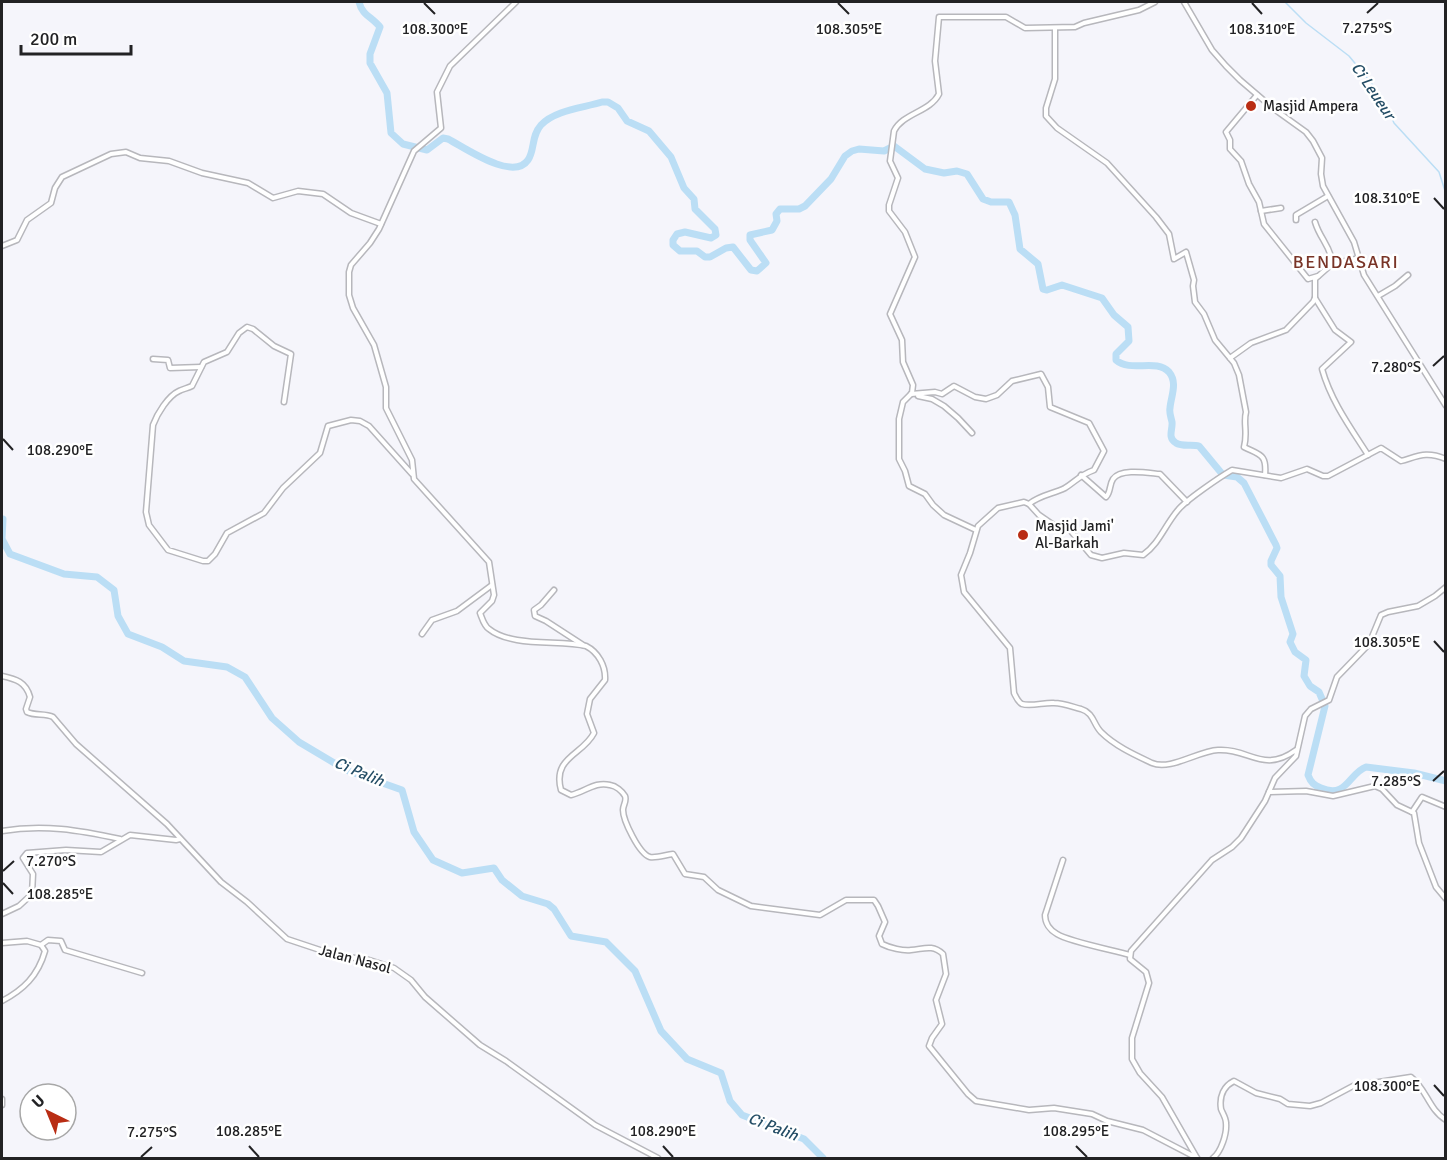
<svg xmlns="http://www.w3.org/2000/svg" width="1447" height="1160" font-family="Signika,sans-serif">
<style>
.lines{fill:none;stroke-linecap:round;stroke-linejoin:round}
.stream{stroke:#bbdef5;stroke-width:1.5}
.river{stroke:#bbdef5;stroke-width:7}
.minor-casing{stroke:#b7b7bc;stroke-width:7}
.minor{stroke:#fff;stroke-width:4}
.ticks{fill:none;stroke:#222224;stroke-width:2}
.poi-dot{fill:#b92d14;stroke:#fff;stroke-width:2}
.labels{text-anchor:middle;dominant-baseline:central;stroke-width:5;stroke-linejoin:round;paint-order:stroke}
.poi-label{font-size:15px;fill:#222224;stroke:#fff;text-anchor:start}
.street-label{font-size:15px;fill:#222224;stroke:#fff}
.water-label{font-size:16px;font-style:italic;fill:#254e66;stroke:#fff}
.quarter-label{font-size:18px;letter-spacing:1.5px;fill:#793427;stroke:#fff}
.ticks-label{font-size:15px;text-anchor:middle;fill:#222224;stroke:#fff;stroke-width:5;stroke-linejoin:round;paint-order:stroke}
</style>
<rect width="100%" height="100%" fill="#f5f5fb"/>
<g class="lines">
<!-- stream -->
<polyline class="stream" points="1285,2 1306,23 1349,56 1368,79 1382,97 1394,123 1439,172 1446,194"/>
<!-- river -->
<g class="river">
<path d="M359,2C362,15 372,17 380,27L370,54V63L387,93L391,133L403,144L427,150L443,138L448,139C464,147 513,182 528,160C535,150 531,136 541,125C555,110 583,108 602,102H608L618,108L627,121L649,131L671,157L684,188L694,199L695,209L715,229L716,235L711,238L685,232L677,234L673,240V245L680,251H697L705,257H710L726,248L733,247L751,270L757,271L766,263L750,240V235L772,230L777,221L776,214L780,209H799L805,206L831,179L845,156L852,151L859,149L884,151L894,146L925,169L944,173L957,171L967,174L983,199L991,202H1009L1015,215L1020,249L1038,264L1043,289L1047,290L1062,285L1102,298L1114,315L1128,327L1129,341L1116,354V360C1131,373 1156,358 1169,372C1178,383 1171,396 1170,408C1169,413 1171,417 1172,422C1173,429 1167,438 1176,443C1182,447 1192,444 1199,446L1223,475L1237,477L1244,483L1276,545L1277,548L1271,561V565L1280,576L1281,597L1293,634L1290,642L1295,652L1306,660L1304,676L1310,686L1319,692L1325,706L1308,775C1311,783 1314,785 1321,788C1347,799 1349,773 1366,767L1414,773L1446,781"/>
<polyline points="2,519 3,519 2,539 10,554 64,574 97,577 114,590 118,616 128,634 162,647 184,661 227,667 245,677 272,718 299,742 346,770 402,790 414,832 433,860 462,873 494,868 502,880 522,896 548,904 554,909 571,936 606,942 635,971 661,1031 687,1059 721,1073 730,1101 742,1115 804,1139 823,1158"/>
</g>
<defs>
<g id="minor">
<path d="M516,2L450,66L437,92L441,128L414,151L379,229L370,243L351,265L349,272V295L353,308L374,345L386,387V408L412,460L414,479L489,562L494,595L492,601L480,613C482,618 484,626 489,629C511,647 558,640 586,646C598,652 606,666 605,680L590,699L587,714L594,733C583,755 552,757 561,790L571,795C585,792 595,781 610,785C616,786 622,791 625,796C627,801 623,805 623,810C623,820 639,854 650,857C657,858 665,855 673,854L685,874L704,877L718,890L751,906L820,915L846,900H874L878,906L885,922L879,936L882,944C890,948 903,951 911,950C924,949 932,944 943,954L946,974L936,1000L942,1024L932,1038L929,1046L968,1094L976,1101L1029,1110L1054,1108L1092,1114L1107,1121L1143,1130L1197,1158"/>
<polyline points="1184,2 1212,50 1226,66 1240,80 1274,109 1306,132 1313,141 1322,158 1321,174 1323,186 1354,242 1364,275 1446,406"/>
<path d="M1055,28V79L1046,108V116L1057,128L1107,163L1156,217L1169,234L1174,259L1186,252L1194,280L1193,286L1195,302L1204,314L1215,340L1234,363L1239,375L1246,412C1243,423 1248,433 1244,447C1260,455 1267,454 1265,475"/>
<polyline points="1257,95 1226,132 1230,140 1230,149 1241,161 1249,184 1259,202 1264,224 1308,279 1318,276"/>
<polyline points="1261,211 1281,208"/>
<polyline points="1296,220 1296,215 1328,196"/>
<path d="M1315,222C1320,239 1330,245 1333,264"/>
<polyline points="2,246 17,240 27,220 51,203 55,188 62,177 111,154 126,152 140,158 169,161 202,173 248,183 273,198 298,191 323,194 351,213 381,224"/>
<polyline points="1378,296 1395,286 1408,275"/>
<path d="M1315,298L1335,330L1351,342L1322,369C1331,401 1350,427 1368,455"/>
<polyline points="1230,358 1251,343 1286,330 1313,302 1315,298 1315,279 1332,264 1360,258"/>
<polyline points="153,359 168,360 170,368 201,367"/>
<path d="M911,394L935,392L942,394L954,386L975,397L986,399L997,395L1012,381L1041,374L1048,387L1050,407L1089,423L1104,451L1094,470C1080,475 1076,481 1065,488C1053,494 1040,495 1029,504"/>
<polyline points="918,396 932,399 944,406 958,418 972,433"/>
<path d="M284,402L291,354L274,346L253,329L247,327L239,333L227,352L204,362L192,386C188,388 183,389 179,391C168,396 157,414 153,425L146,512L149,525L168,550L203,561H208L215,554L227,533L264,513L283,488L320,453L328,426L351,420L360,421L369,426L412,474"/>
<path d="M1081,475L1106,497C1111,492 1109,485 1113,479C1121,468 1148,473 1160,474L1187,502"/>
<path d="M976,530L944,515L933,505L925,494L909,486L905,471L899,459V419L903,402L912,393L913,385L903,362L902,340L890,314L915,257L905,232L889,211V205L898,178L890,161L894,131C903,113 930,112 939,94L935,61L939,17H1006L1025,28L1075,27L1084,23L1139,10L1155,2"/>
<polyline points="554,590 541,605 534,610 535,616 546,621 583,645"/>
<polyline points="422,634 432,620 457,611 492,585"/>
<path d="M2,676C16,679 26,682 30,697L26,709L27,712C35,716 45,713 53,717L76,744L167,824L221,882L247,902L287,939L335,955L369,960L394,968L411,980L425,997L480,1045L506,1061L595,1125L658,1158"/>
<path d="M1296,750C1263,774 1249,748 1218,750C1198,751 1170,771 1152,763C1135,755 1115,746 1101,732C1093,724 1094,713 1081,709C1073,707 1063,703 1054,703C1045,702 1031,707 1022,704C1018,702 1016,697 1014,693L1010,648L964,592L961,575L970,553L978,526L998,508L1024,502L1029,504L1039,515L1052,524L1070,530L1091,555L1102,558L1124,553L1143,555C1159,544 1165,525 1178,510C1186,500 1220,477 1232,470L1281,478L1307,469L1323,476H1328L1381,448L1401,461C1419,456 1426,451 1446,459"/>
<polyline points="1269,792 1306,791 1333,796 1375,786 1382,789 1397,805 1414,813 1419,843 1436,887 1446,899"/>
<polyline points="1412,812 1422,797 1446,807"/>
<path d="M2,831C43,824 79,830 120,839"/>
<path d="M1063,860L1045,915C1045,923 1050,930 1057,934C1070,942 1113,950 1130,955"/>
<polyline points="2,914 19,906 32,894 33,874 23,858 27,853 66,850 101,852 130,835 176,840 180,839"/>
<path d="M2,943L27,941L41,945L45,951C38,976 23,990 2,1001"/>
<polyline points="41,945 48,940 61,941 65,950 142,973"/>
<polyline points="2,1099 2,1105"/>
<polyline points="1197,1158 1162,1097 1140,1073 1132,1059 1132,1038 1149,983 1146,972 1130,959 1131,951 1212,860 1232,847 1241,838 1265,801 1275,778 1296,756 1305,716 1311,709 1329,700 1337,677 1369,644 1381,615 1388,612 1418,606 1435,596 1446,587"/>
<path d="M1213,1158C1221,1152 1227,1134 1226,1123C1226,1118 1223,1114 1221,1109C1219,1096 1224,1086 1234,1081L1256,1093L1280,1099L1288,1104L1310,1106L1321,1103L1353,1086L1411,1077C1426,1088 1429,1110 1446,1120"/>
</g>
</defs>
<!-- minor casing -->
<use href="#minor" class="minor-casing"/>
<!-- minor -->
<use href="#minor" class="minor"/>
</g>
<!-- ticks -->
<path class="ticks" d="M424,3L435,14M838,3L849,14M1252,3L1262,14M1367,13L1378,3M1434,198L1444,209M1433,366L1444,356M3,439L13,450M1434,641L1444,652M1433,781L1444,771M3,871L14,861M3,883L13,894M1434,1085L1444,1096M249,1146L259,1157M663,1146L673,1157M1076,1146L1087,1157M141,1157L152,1147"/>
<!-- markers -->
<g class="poi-dot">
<circle cx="1251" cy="106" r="6"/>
<circle cx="1023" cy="535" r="6"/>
</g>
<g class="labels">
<!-- poi labels -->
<g class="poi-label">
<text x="1263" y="106">Masjid Ampera</text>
<text x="1035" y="526">Masjid Jami'<tspan x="1035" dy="17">Al-Barkah</tspan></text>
</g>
<!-- street labels -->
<g class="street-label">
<text transform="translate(355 959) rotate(15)">Jalan Nasol</text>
</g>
<!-- water labels -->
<g class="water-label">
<text transform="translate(1373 91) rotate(56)">Ci Leueur</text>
<text transform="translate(359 772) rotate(23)">Ci Palih</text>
<text transform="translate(773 1127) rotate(21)">Ci Palih</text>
</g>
<!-- quarter labels -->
<g class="quarter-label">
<text x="1346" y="262">BENDASARI</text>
</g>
</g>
<g class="ticks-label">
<text x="1367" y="33">7.275°S</text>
<text x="435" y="34">108.300°E</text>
<text x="849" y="34">108.305°E</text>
<text x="1262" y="34">108.310°E</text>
<text x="1387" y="203">108.310°E</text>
<text x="1396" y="372">7.280°S</text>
<text x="60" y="455">108.290°E</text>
<text x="1387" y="647">108.305°E</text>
<text x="1396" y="786">7.285°S</text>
<text x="51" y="866">7.270°S</text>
<text x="60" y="899">108.285°E</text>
<text x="1387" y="1091">108.300°E</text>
<text x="249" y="1136">108.285°E</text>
<text x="663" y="1136">108.290°E</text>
<text x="1076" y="1136">108.295°E</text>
<text x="152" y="1137">7.275°S</text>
</g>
<!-- border -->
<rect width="1447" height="1160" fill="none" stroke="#222224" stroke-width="6"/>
<!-- north arrow -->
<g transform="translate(48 1112) rotate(317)"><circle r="28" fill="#ffffff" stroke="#a7a7a7" stroke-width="1.5"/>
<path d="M0-4.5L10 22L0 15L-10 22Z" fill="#b92d14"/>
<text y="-9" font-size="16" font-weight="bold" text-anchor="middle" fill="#222224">U</text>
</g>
<!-- scale -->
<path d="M21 45v9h110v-9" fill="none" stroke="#222224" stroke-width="3"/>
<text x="30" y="45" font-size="18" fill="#222224" stroke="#ffffff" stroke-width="4.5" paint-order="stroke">200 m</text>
</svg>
